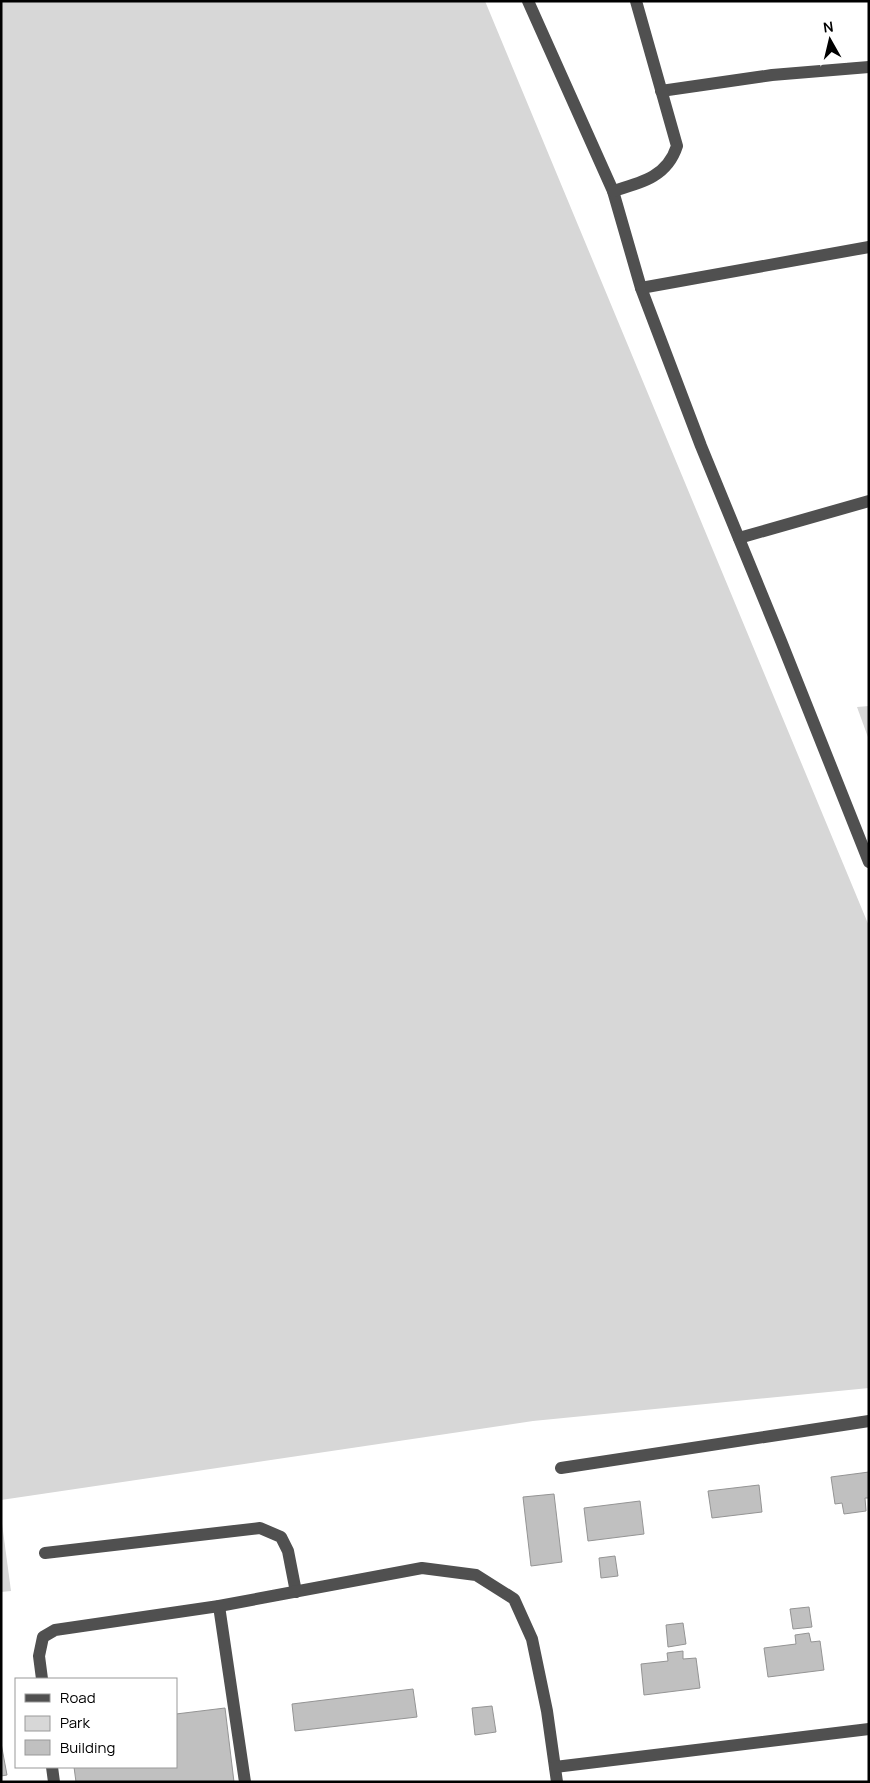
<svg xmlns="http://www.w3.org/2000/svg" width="870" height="1783" font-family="Manrope,sans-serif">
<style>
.green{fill:#d7d7d7}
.building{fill:#c0c0c0;stroke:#949494}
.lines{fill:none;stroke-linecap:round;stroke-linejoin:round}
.minor{stroke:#505050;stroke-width:12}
</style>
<rect width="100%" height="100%" fill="#fff"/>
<!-- green -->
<g class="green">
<polygon points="1,1 485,1 869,926 869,1388 533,1421 1,1500"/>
<polygon points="869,706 869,740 857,707"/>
<polygon points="1,1516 11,1591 1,1592"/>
</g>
<!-- building -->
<g class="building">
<polygon points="869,1472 869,1498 865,1498 866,1511 844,1514 842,1503 835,1504 831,1477"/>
<polygon points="759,1485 762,1512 712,1518 708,1491"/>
<polygon points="554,1494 562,1562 531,1566 523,1497"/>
<polygon points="640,1501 644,1534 588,1541 584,1508"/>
<polygon points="615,1556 618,1576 601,1578 599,1558"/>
<polygon points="809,1607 812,1627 793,1629 790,1609"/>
<polygon points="683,1623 686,1644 668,1647 666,1625"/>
<polygon points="809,1633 811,1642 820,1641 824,1670 768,1677 764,1648 796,1644 795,1635"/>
<polygon points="683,1651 683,1659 696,1658 700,1688 644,1695 641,1664 668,1661 667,1653"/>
<polygon points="413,1689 417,1717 295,1731 292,1704"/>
<polygon points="492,1706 496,1732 475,1735 472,1708"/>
<polygon points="225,1708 234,1782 76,1782 74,1767 176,1767 176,1714"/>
<polygon points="1,1743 7,1775 1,1776"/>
</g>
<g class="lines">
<!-- minor -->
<g class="minor">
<polyline points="528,1 613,191 641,288 701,446 781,641 869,862"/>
<polyline points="661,91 772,75 869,67"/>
<path d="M613,191C641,183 667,177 677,146L636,1"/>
<polyline points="641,288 869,247"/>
<polyline points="739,538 869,501"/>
<polyline points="561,1468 869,1421"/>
<polyline points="45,1553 260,1528 281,1537 288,1551 296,1592"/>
<polyline points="219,1606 245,1782"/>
<polyline points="42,1679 39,1656 43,1637 55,1630 219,1606 422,1568 476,1575 514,1599 532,1639 547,1711 557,1782"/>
<polyline points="52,1767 54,1782"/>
<polyline points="555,1767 869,1729"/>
</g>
</g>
<!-- border -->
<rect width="870" height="1783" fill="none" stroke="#000000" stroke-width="5"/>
<!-- legend -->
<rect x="15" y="1678" width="162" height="90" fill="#ffffff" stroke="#999999"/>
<rect x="25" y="1694" width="25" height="8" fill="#505050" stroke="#999999"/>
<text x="60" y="1703" font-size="15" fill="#000000">Road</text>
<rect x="25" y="1716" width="25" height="15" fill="#d7d7d7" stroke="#999999"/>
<text x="60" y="1728" font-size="15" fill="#000000">Park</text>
<rect x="25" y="1740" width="25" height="15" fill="#c0c0c0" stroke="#999999"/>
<text x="60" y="1753" font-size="15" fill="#000000">Building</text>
<!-- north arrow -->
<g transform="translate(830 40) rotate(352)" stroke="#ffffff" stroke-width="4" paint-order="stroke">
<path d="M0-4L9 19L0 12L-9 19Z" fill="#000000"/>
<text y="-8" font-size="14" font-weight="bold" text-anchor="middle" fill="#000000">N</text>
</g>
</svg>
